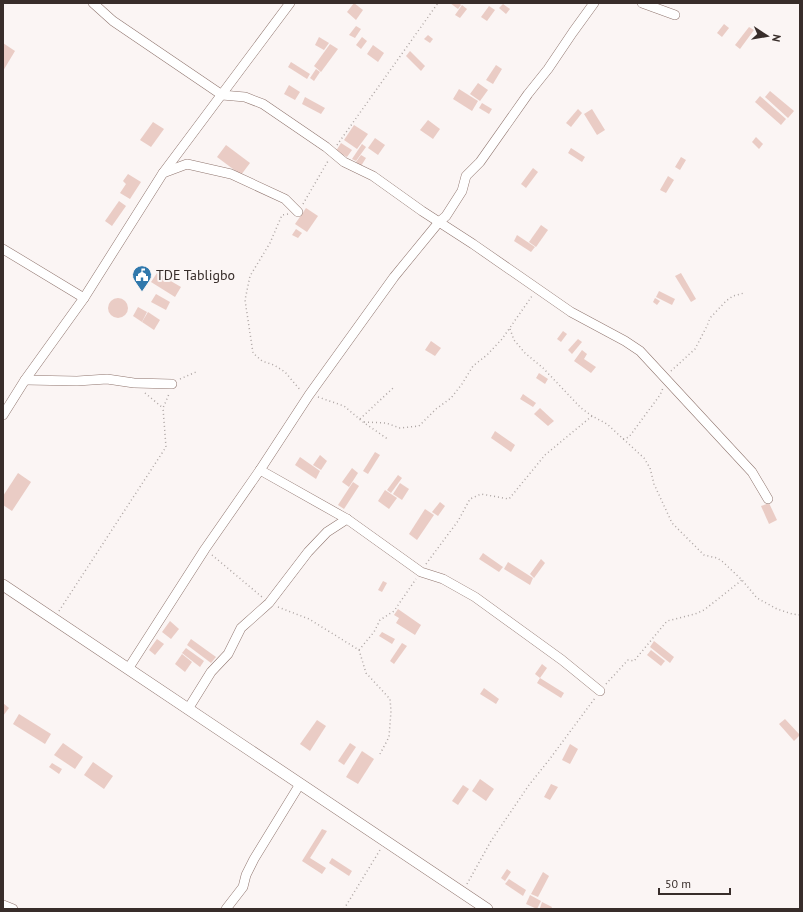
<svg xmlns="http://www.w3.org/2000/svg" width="803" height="912" font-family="'PT Sans',sans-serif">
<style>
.building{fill:#eaccc5}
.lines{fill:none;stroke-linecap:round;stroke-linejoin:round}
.minor-casing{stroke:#90766f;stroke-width:10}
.tertiary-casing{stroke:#90766f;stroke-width:12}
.path{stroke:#aea6a4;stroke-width:1.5;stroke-dasharray:1 3;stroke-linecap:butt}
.minor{stroke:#fff;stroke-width:9}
.tertiary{stroke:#fff;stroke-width:11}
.labels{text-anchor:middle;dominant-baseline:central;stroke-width:4;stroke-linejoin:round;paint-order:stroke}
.poi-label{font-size:14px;fill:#382d2a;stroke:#fbf5f4;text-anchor:start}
</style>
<rect width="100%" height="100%" fill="#fbf5f4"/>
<!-- building -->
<g class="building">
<polygon points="354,3 363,10 356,20 347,12"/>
<polygon points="450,3 459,3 461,5 458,9"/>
<polygon points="503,4 510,9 506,14 499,8"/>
<polygon points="462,5 467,9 460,18 455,15"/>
<polygon points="489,6 495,10 487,21 481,17"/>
<polygon points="724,24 729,28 722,37 717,33"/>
<polygon points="356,26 361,29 355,38 349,35"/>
<polygon points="749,27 754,30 740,49 735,45"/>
<polygon points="428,35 433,39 430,43 424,39"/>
<polygon points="319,37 329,43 324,50 315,45"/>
<polygon points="362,37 367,41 361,49 356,45"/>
<polygon points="3,43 15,51 3,71"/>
<polygon points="330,44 338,49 321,72 314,66"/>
<polygon points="373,45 384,53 378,62 367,54"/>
<polygon points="410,51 425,66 421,71 406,56"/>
<polygon points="291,62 310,74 307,79 288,67"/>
<polygon points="496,65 502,69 493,84 486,80"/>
<polygon points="316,69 320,72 314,81 310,78"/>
<polygon points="478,83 488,90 480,101 470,94"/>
<polygon points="289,85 300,92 295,100 284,94"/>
<polygon points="459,89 478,101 472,111 453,99"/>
<polygon points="770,91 794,111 788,118 765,97"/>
<polygon points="760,96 786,119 781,125 755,102"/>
<polygon points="305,97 325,108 321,114 302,104"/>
<polygon points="482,103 492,109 489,114 479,108"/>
<polygon points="578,109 582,113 571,127 566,123"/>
<polygon points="592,109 605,130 597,135 584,114"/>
<polygon points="428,120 440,129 433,139 420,130"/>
<polygon points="153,122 164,129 151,147 140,140"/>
<polygon points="354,125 368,134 357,149 344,140"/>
<polygon points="756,137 763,144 759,149 752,142"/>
<polygon points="375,138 385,145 378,155 368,148"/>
<polygon points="341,143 352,150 347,157 336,151"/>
<polygon points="362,144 366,147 356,161 352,159"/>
<polygon points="226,145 250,163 241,175 217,157"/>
<polygon points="571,148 585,157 582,162 568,153"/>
<polygon points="361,155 366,158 361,166 356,162"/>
<polygon points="681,157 686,160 680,170 675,167"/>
<polygon points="533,168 538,172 526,188 521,184"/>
<polygon points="128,174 141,182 130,199 120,193 126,184 123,181"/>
<polygon points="668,176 674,180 666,193 660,190"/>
<polygon points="119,201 126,206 112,226 105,221"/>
<polygon points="306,208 318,216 307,232 295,224"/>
<polygon points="541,225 548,230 536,247 529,242"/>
<polygon points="296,229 302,233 298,238 292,235"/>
<polygon points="517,235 535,247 531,252 514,241"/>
<polygon points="157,273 181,287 175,297 151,282"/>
<polygon points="681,273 696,299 691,302 675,276"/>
<polygon points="659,291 675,299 672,305 656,297"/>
<polygon points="156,294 170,302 166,310 151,302"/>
<polygon points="655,298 660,301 657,305 653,302"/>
<circle cx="118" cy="308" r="10"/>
<polygon points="138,307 147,312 142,322 133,316"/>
<polygon points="148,312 160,320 154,330 142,322"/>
<polygon points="563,331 567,334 561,342 557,339"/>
<polygon points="578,339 582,342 572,354 568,350"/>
<polygon points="431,341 441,348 435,356 425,350"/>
<polygon points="582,350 587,354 584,359 596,367 591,373 574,361"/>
<polygon points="539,373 548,379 545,384 536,378"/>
<polygon points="523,394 536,403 533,407 520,399"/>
<polygon points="540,408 554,421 548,426 534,414"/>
<polygon points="495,431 515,445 511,452 491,438"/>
<polygon points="375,452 380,455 368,474 363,471"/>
<polygon points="320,455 327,461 321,470 313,465"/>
<polygon points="300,457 320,471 316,479 295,465"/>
<polygon points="352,468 358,473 349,487 342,482"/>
<polygon points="18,473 31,482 12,511 3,505 3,496"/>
<polygon points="398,475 402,478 391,493 387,490"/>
<polygon points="353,482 359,486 344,509 338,505"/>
<polygon points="400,483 409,489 402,500 393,494"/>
<polygon points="385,490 397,498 389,509 378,501"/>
<polygon points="440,502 445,506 438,516 432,512"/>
<polygon points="769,503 777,520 769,524 761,506"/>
<polygon points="425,509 434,515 417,540 409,534"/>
<polygon points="483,553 503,567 499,572 479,559"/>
<polygon points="541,559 545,563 534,578 530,574"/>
<polygon points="508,562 533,578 530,585 504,569"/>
<polygon points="383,581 387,583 382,592 378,590"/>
<polygon points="398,609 421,625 415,635 396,623 399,618 394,615"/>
<polygon points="170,621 179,629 171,639 162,632"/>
<polygon points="382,632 395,639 392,644 379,636"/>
<polygon points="157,639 164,644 155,655 149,650"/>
<polygon points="191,639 216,657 211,663 187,645"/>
<polygon points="654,641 674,657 670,663 650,647"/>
<polygon points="402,643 407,646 394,664 390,661"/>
<polygon points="186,648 204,661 200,667 182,653"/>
<polygon points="651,650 665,661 661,666 647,655"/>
<polygon points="182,654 192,662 185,672 175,664"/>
<polygon points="542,664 547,668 540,678 535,674"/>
<polygon points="540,678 564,693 561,698 537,683"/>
<polygon points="484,688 499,699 496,704 480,694"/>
<polygon points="3,703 9,708 3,716"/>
<polygon points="19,714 51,734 45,744 13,724"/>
<polygon points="785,719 800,735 794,741 779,724"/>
<polygon points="317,720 326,726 310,751 300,744"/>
<polygon points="63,743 83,757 75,769 54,755"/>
<polygon points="350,743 356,747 344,765 338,761"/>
<polygon points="570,744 578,749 570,764 562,760"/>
<polygon points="362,751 374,759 358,784 346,777"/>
<polygon points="93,762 113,776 104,789 84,775"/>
<polygon points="52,763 62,769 59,774 49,767"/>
<polygon points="480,779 494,789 486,801 472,791"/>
<polygon points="551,784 558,787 550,800 544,797"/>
<polygon points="463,785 469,789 458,805 452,801"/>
<polygon points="322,829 327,831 310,858 326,868 322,874 302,861"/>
<polygon points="332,858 352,871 349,876 329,863"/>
<polygon points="507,869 511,872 505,881 501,878"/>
<polygon points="543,872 549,876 538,897 531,894"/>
<polygon points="509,879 526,890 523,896 505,884"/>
<polygon points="530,895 541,901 537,909 526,904"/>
<polygon points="542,902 552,907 551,909 540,908"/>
</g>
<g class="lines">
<defs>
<g id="minor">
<polyline points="93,3 113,21 222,95 245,97 263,104 326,147 344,162 373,176 422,211 473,244 571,312 625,341 640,351 752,472 768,499"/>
<polyline points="642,3 675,15"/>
<polyline points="163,173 187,164 231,174 285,199 298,212"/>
<polyline points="3,249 84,298"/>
<polyline points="25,380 77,381 107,379 134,383 172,384"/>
<polyline points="3,415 25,380 84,298 163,173 290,3"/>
<polyline points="260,470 347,519 421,572 443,579 475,597 562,660 600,691"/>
<polyline points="128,669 205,549 260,470 309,395 394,277 439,222 446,216 462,191 466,176 480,162 528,94 548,69 573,32 594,3"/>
<polyline points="188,709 211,672 228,654 241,628 269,603 308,552 327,532 347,519"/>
<polyline points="3,905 13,909"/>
<polyline points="226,909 243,887 246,875 254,859 300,784"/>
</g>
<polyline id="tertiary" points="3,585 487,909"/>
</defs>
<!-- minor casing -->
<use href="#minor" class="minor-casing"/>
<!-- tertiary casing -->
<use href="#tertiary" class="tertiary-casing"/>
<!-- path -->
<g class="path">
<polyline points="337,145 438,3"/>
<polyline points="303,204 328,161"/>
<polyline points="288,214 282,215 270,243 250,276 245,300 253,353 262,361 274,365 285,372 301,391"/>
<polyline points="510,329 514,340 525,353 543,368 581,408 592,416 607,424 644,458 650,468 654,484 672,523 704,555 717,558 723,562 742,580 757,598 777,609 792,614 800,615"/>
<polyline points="671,371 695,349 707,326 710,318 726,301 733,296 744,293"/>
<polyline points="180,379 196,372"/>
<polyline points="145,393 163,408"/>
<polyline points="318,397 344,406 363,422 389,440"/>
<polyline points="360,419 393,388"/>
<polyline points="364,422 386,423 400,428 419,426 436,409 451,398 462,384 473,366 487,355 502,339 532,296"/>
<polyline points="623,439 629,437 660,395 663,388"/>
<polyline points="212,555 262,597"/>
<polyline points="426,564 458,521 470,499 481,494 509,499 545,455 592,416"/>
<polyline points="278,607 309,619 359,650 366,673 390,699 391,711 389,737 380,754"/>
<polyline points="59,611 166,447 163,408 169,394"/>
<polyline points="359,650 374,632 380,620 394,611 416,579"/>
<polyline points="606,684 628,660 634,661 667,621 695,614 704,610 742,580"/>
<polyline points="467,884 491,841 529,785 549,760 595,698"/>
<polyline points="344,909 380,850"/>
</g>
<!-- minor -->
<use href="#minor" class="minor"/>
<!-- tertiary -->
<use href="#tertiary" class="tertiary"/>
</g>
<!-- icons -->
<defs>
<symbol id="civic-pin" viewBox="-11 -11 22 30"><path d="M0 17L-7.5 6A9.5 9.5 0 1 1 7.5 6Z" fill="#3078ac" stroke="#fbf5f4"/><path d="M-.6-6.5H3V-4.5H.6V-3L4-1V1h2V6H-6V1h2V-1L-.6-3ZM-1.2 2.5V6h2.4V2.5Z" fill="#fff"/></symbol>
</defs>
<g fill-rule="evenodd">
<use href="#civic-pin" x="131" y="264" width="22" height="30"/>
</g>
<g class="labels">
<!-- poi labels -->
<g class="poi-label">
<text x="156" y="275">TDE Tabligbo</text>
</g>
</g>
<!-- border -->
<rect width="803" height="912" fill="none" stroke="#382d2a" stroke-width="8"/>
<!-- north arrow -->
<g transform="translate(767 36) rotate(102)" stroke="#fbf5f4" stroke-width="3" paint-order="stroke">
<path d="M0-3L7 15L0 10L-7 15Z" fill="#382d2a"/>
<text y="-6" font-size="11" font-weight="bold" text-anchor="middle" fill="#382d2a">N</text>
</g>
<!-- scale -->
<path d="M659 888v6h71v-6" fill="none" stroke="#382d2a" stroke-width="2"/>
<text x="665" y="888" font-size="12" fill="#382d2a" stroke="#fbf5f4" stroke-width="3" paint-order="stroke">50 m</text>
</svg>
